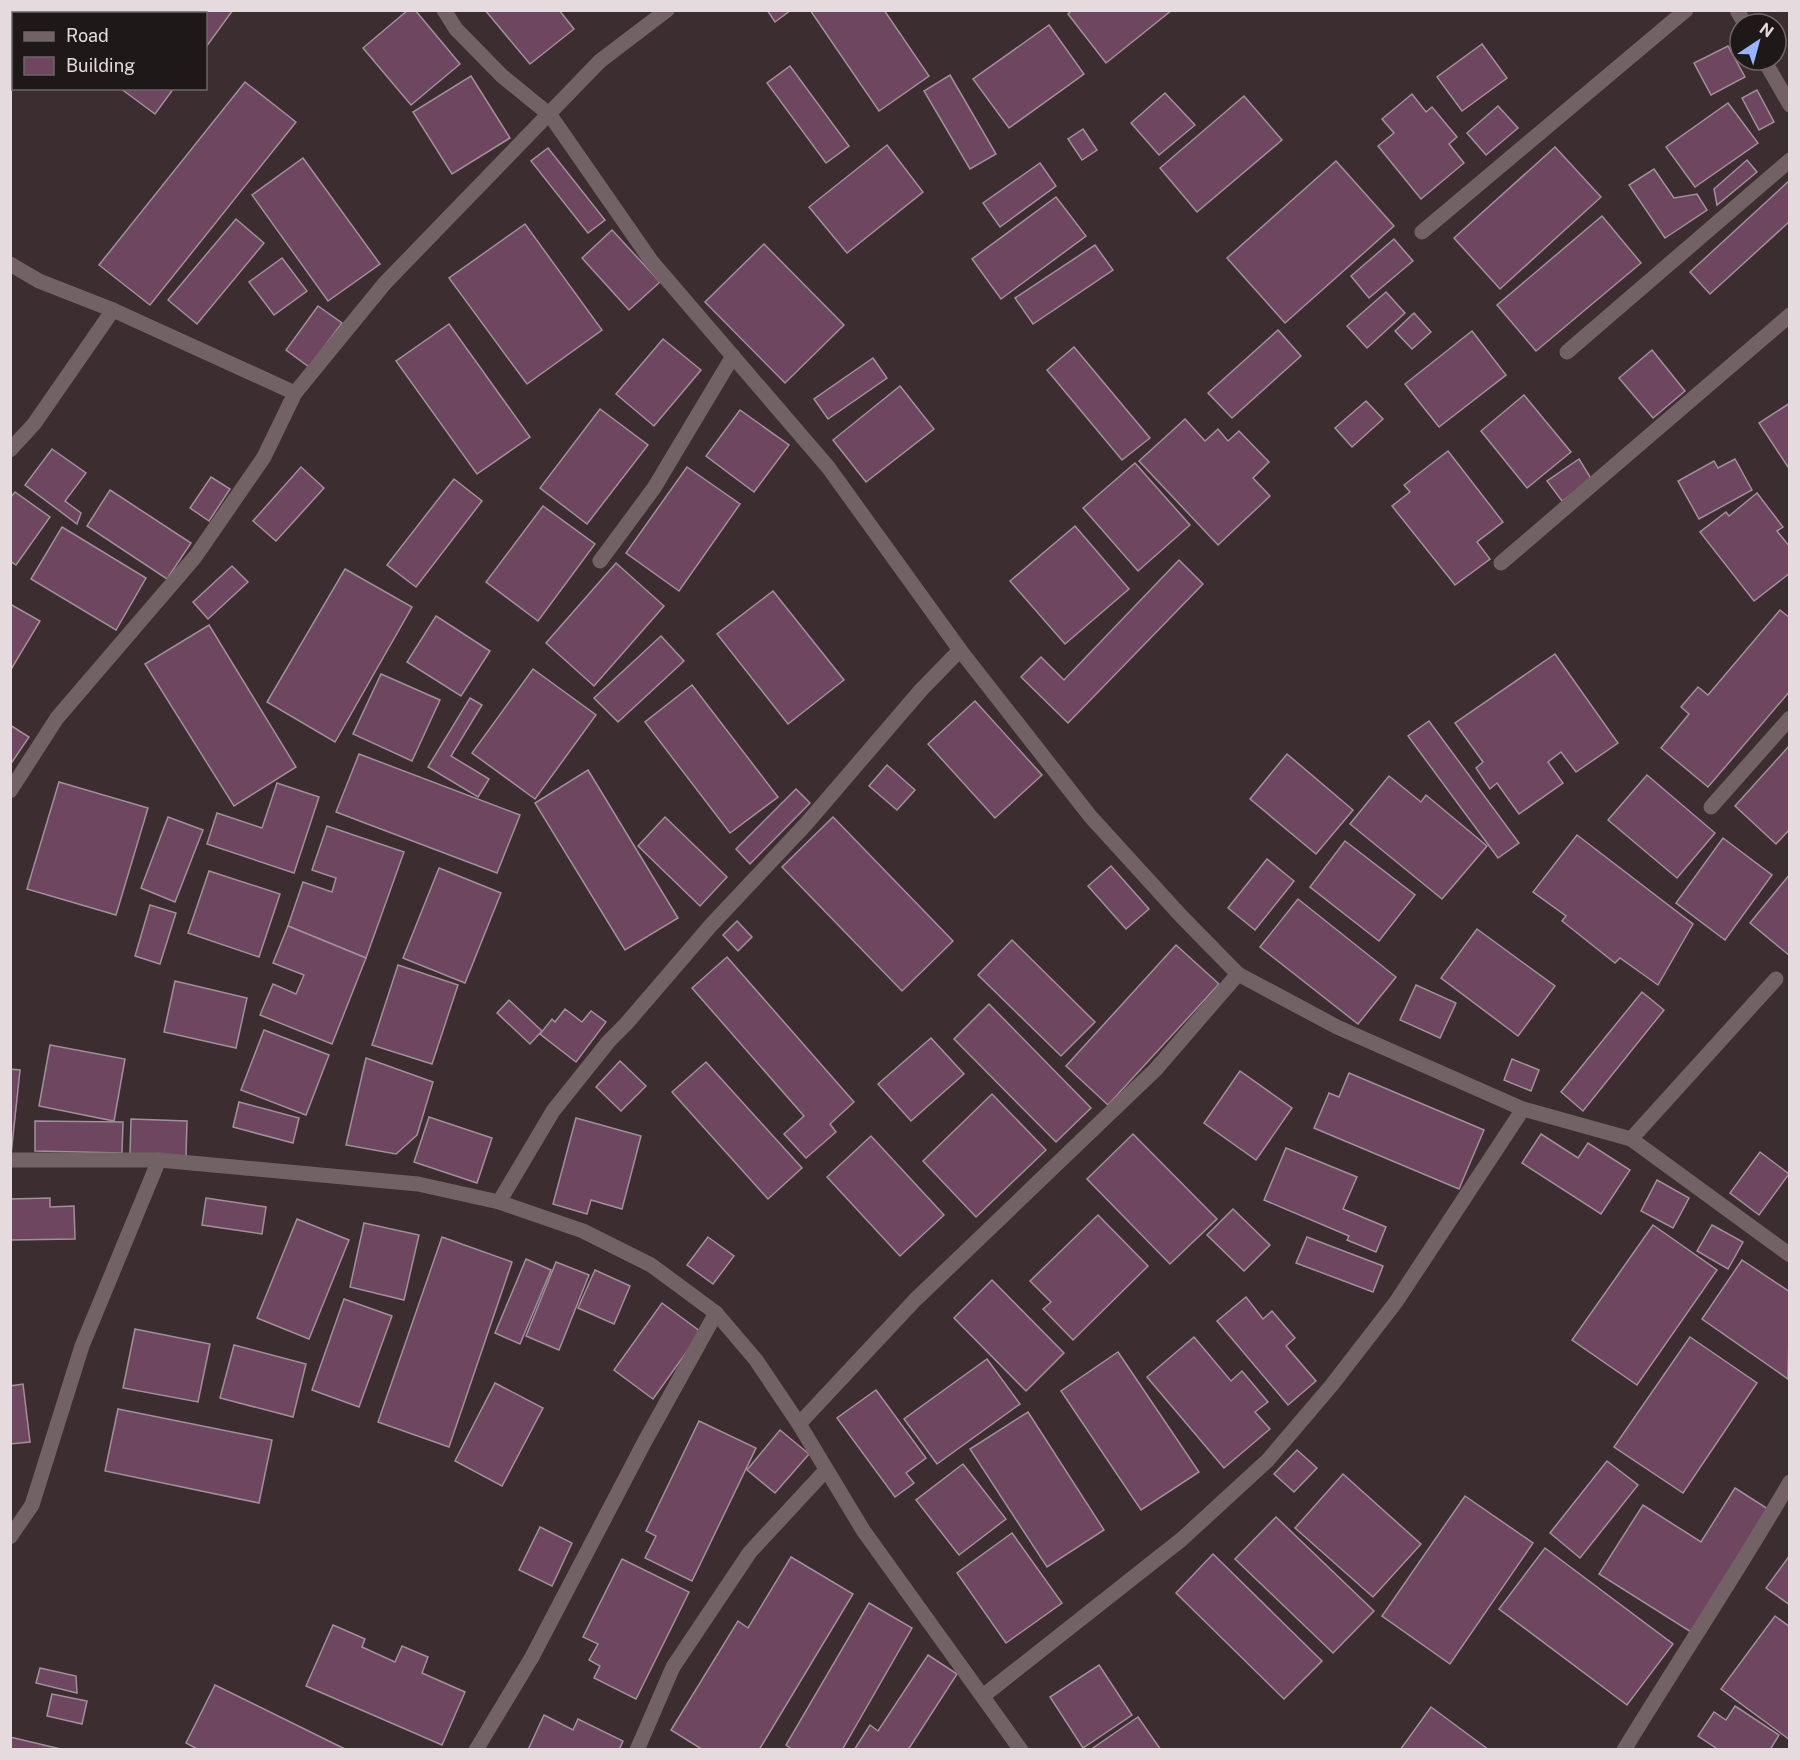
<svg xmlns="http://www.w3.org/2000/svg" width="1800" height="1760" font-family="'Public Sans',sans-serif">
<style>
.building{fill:#6f4660;stroke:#a09099;stroke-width:1.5}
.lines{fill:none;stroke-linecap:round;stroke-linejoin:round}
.service{stroke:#726165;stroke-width:15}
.minor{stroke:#726165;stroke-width:15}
</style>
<rect width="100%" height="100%" fill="#3c2d31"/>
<!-- building -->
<g class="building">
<polygon points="136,10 233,10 206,47 206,14 133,14"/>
<polygon points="408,10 415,10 460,64 411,105 363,48"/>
<polygon points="485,10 559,10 574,29 530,64"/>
<polygon points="767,10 791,10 775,22"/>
<polygon points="810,10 884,10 929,76 879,111"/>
<polygon points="1072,10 1172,10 1106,63 1068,14"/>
<polygon points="1049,25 1084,74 1009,128 973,79"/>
<polygon points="1482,44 1507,78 1462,111 1437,77"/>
<polygon points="1728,46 1745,77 1711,95 1694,63"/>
<polygon points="790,66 849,146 826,163 767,83"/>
<polygon points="950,75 996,154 970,169 924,91"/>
<polygon points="471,76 510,138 452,174 413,112"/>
<polygon points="245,82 296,122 150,305 99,265"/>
<polygon points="120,88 174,88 155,114"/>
<polygon points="1757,90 1774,122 1759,130 1742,98"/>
<polygon points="1165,93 1195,125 1159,155 1131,123"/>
<polygon points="1412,94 1426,112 1432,107 1457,137 1449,144 1464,163 1421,199 1378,146 1394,133 1382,119"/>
<polygon points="1244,96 1282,140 1197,212 1160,168"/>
<polygon points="1728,103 1758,143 1695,187 1666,147"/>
<polygon points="1498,106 1518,128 1486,155 1467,133"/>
<polygon points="1083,129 1097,150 1082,160 1068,139"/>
<polygon points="887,145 923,192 847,253 809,207"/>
<polygon points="1555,147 1601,197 1500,289 1454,238"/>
<polygon points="548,148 605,220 588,233 531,161"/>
<polygon points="303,158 380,264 328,301 252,195"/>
<polygon points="1747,160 1757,172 1717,205 1714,189"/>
<polygon points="1336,161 1394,226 1285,323 1227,258"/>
<polygon points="1040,163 1056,186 1000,227 983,203"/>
<polygon points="1654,169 1674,198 1697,194 1707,210 1665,238 1629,185"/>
<polygon points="1790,180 1790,221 1710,294 1690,272"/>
<polygon points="1056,197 1086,236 1001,299 972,259"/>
<polygon points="1602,216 1641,263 1536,351 1497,305"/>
<polygon points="236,219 264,243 197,324 168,300"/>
<polygon points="525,224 602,330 527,384 449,278"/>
<polygon points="612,230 660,282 629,310 582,258"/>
<polygon points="1394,239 1413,261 1369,298 1351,276"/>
<polygon points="764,244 844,325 785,383 705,302"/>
<polygon points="1095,245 1113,270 1033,324 1015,298"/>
<polygon points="282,258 307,291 274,315 249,282"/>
<polygon points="1386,292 1405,313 1367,348 1347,326"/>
<polygon points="318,306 342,323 309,367 286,350"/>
<polygon points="1414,313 1431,332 1412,349 1395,331"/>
<polygon points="449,324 530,437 477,474 396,361"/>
<polygon points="1278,330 1301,356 1232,418 1208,393"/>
<polygon points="1472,331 1506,375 1439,427 1405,384"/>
<polygon points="663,339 701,370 654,426 616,394"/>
<polygon points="1074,347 1150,438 1122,460 1047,370"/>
<polygon points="1652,350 1685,391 1653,418 1619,378"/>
<polygon points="873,358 887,378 828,419 814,399"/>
<polygon points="900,386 934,429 866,482 833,440"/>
<polygon points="1524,395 1571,452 1527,488 1481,431"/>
<polygon points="1366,401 1383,419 1352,447 1335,428"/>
<polygon points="1790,403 1790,470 1759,423"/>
<polygon points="600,409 648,445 587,524 540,488"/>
<polygon points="740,410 789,445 754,492 706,456"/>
<polygon points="1185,419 1205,441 1218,429 1228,441 1239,431 1269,462 1253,478 1270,496 1218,545 1139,461"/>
<polygon points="52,449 86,473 65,501 81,513 77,524 25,485"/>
<polygon points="1448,451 1503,522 1477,542 1490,559 1455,585 1392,506 1410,492 1404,485"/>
<polygon points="1579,459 1592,480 1562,501 1547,481"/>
<polygon points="1735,459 1752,490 1699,519 1678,481 1714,461 1718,468"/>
<polygon points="1135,463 1190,525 1138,571 1083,508"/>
<polygon points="301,467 324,488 276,541 253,521"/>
<polygon points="687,467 740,504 679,591 626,553"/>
<polygon points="211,477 230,489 209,521 190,508"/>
<polygon points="454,479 482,501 416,587 387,565"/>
<polygon points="110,490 191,543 167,579 87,526"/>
<polygon points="15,492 50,517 16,565 10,561 10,498"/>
<polygon points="1757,493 1783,527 1777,531 1790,547 1790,573 1754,601 1700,532 1726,512 1729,516"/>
<polygon points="543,506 595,544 538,621 486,582"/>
<polygon points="1075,526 1129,589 1065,644 1010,581"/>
<polygon points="62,527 146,578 116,630 31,579"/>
<polygon points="1179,560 1203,584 1068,723 1021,677 1041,657 1064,680"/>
<polygon points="616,563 664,606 594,686 546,643"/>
<polygon points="232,566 248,582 208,619 193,602"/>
<polygon points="345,569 412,607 335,742 267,702"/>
<polygon points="773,591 844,680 788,724 717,634"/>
<polygon points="10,604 40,621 10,671"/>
<polygon points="1780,610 1790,618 1790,691 1708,787 1661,748 1689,714 1681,707 1698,687 1708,695"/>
<polygon points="436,616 490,651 461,696 407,662"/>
<polygon points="209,625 296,767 234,806 145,664"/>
<polygon points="661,636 684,661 618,722 594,698"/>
<polygon points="1555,654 1618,743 1576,772 1561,752 1548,762 1563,783 1519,814 1497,783 1490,789 1476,768 1483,762 1455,723"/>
<polygon points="533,669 596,715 535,799 472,753"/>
<polygon points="381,674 440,700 412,761 353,734"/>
<polygon points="692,685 778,797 730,833 645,722"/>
<polygon points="470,698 482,705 451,756 489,779 478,797 428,767"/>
<polygon points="975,701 1042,775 995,818 928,744"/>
<polygon points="1429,721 1519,843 1498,858 1408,736"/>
<polygon points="10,725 29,737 10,765"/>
<polygon points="1790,745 1790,829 1776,844 1735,806"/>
<polygon points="359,754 520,815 497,873 336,812"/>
<polygon points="1287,754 1353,810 1316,854 1250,799"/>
<polygon points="887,765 915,790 897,810 869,786"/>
<polygon points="588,770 678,918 625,950 535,803"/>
<polygon points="1647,775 1715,833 1677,878 1608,820"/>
<polygon points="1389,776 1421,802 1426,795 1487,846 1442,899 1350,824"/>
<polygon points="59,782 148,808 116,915 27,889"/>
<polygon points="277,783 319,797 294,873 207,844 217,813 262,828"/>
<polygon points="796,789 810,803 750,864 736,849"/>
<polygon points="168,817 203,830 175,902 141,888"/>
<polygon points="665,817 727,877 700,906 638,846"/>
<polygon points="833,817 953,941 902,991 782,867"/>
<polygon points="327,826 404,852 366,958 288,926 303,882 332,892 336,878 312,870"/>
<polygon points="1577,835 1693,924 1658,985 1620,958 1615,963 1562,921 1566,916 1533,892"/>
<polygon points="1723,838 1772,875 1725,940 1676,903"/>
<polygon points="1345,841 1415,895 1379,941 1310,887"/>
<polygon points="1267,859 1294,881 1255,930 1228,908"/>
<polygon points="1111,866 1149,909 1126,929 1088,886"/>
<polygon points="439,868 501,893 465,983 403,958"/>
<polygon points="209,871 280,894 259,957 188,933"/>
<polygon points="1790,874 1790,956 1750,923"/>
<polygon points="1298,899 1396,977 1358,1024 1260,947"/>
<polygon points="150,905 176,913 160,964 135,956"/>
<polygon points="737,921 752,937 738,951 723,935"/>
<polygon points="288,926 366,958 332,1044 260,1015 273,984 296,994 304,975 273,963"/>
<polygon points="1477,929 1555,986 1518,1036 1441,978"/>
<polygon points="1012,940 1095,1022 1061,1056 978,975"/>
<polygon points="1176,945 1219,984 1108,1105 1066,1066"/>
<polygon points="727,957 854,1102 830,1124 836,1132 806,1158 784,1134 804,1116 692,988"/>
<polygon points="398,965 458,985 432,1064 372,1045"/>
<polygon points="175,981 247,998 236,1048 164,1032"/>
<polygon points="1416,985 1456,1003 1440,1038 1400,1020"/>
<polygon points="1642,992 1664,1010 1583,1111 1561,1092"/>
<polygon points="509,1000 542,1031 530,1044 497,1013"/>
<polygon points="989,1004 1091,1108 1056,1142 954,1039"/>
<polygon points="565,1009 582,1022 591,1011 606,1022 576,1062 540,1034 552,1019 555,1022"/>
<polygon points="264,1030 329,1055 306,1115 241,1090"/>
<polygon points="931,1038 964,1074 911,1121 878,1084"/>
<polygon points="50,1045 125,1059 114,1121 39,1106"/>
<polygon points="366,1058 433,1082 417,1135 396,1154 346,1145"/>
<polygon points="1512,1059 1539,1070 1531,1091 1504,1080"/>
<polygon points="620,1061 646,1086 621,1111 596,1087"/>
<polygon points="706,1062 802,1168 768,1199 672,1092"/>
<polygon points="10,1069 20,1070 11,1155 10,1154"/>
<polygon points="1240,1071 1292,1108 1256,1160 1204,1123"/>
<polygon points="1349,1073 1484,1130 1459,1189 1314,1128 1329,1093 1339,1097"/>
<polygon points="992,1094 1046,1150 976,1217 923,1161"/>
<polygon points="239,1102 299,1118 293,1143 233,1127"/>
<polygon points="429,1117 492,1138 477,1183 414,1162"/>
<polygon points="576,1118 641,1136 622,1209 591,1200 587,1214 553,1204"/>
<polygon points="131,1119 187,1121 186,1156 130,1154"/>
<polygon points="35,1121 123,1122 122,1153 35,1151"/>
<polygon points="1133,1134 1217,1219 1170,1264 1087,1179"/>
<polygon points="1541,1134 1578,1158 1588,1143 1630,1170 1601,1214 1522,1163"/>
<polygon points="871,1136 944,1215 900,1256 827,1177"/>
<polygon points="1286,1148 1357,1177 1343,1209 1386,1227 1376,1252 1347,1240 1349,1236 1264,1200"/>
<polygon points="1760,1152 1789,1174 1759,1215 1730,1193"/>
<polygon points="1657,1180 1689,1198 1673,1228 1641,1211"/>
<polygon points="50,1198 50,1207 74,1206 75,1239 10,1240 10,1199"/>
<polygon points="206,1198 266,1207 262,1234 202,1225"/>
<polygon points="1233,1209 1270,1245 1244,1271 1207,1235"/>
<polygon points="1098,1215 1148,1266 1073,1340 1043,1309 1051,1302 1030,1281"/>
<polygon points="297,1219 349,1240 309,1339 257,1318"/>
<polygon points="364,1223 419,1235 404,1300 350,1287"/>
<polygon points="1653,1225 1717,1270 1637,1385 1572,1340"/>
<polygon points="1712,1225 1743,1242 1728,1269 1697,1251"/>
<polygon points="442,1237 512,1262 449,1447 378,1422"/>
<polygon points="708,1237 734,1256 713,1284 687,1265"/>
<polygon points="1307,1237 1383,1266 1373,1292 1296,1263"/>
<polygon points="526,1259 551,1270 520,1344 495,1333"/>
<polygon points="1742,1260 1790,1292 1788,1379 1702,1319"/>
<polygon points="556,1262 589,1275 559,1350 526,1336"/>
<polygon points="595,1270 630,1286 614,1324 578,1308"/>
<polygon points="992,1280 1064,1353 1026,1391 954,1318"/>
<polygon points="1246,1297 1263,1319 1272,1311 1295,1338 1286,1346 1316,1381 1288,1405 1217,1321"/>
<polygon points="344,1299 392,1316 359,1407 312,1390"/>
<polygon points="662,1303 701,1332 653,1399 614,1370"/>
<polygon points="135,1329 210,1344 198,1402 123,1388"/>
<polygon points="1194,1337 1231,1381 1242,1371 1268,1402 1255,1412 1270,1429 1224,1468 1147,1377"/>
<polygon points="1690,1337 1757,1383 1683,1493 1614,1447"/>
<polygon points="234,1345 306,1364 293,1417 220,1398"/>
<polygon points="1118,1352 1199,1472 1141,1510 1061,1391"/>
<polygon points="987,1359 1020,1404 937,1464 904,1419"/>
<polygon points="495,1383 543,1408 502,1486 455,1461"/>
<polygon points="23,1384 30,1442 10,1444 10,1386"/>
<polygon points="876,1390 926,1458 906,1473 914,1483 895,1497 837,1418"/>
<polygon points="118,1409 272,1440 259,1503 105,1471"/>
<polygon points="1028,1412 1104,1530 1047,1567 970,1449"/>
<polygon points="699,1421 756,1448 692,1581 645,1558 656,1536 646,1531"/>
<polygon points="780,1430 809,1454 775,1493 747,1470"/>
<polygon points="1297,1450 1317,1468 1294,1492 1274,1474"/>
<polygon points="1607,1461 1638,1485 1580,1558 1550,1533"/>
<polygon points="963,1464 1006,1519 959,1555 916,1500"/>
<polygon points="1343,1474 1421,1544 1373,1597 1295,1528"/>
<polygon points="1735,1488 1768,1509 1691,1632 1599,1574 1643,1505 1701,1542"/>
<polygon points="1465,1496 1533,1543 1450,1664 1382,1616"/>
<polygon points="1276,1517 1374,1611 1333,1653 1235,1559"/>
<polygon points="540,1527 572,1543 552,1586 519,1570"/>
<polygon points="1012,1533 1062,1603 1006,1643 957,1573"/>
<polygon points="1545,1548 1673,1644 1627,1705 1499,1609"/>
<polygon points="1213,1554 1322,1661 1284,1699 1176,1593"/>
<polygon points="1790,1555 1790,1605 1766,1588"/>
<polygon points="791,1557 853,1594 759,1750 703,1750 671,1730 738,1621 748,1628"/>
<polygon points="622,1559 689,1592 636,1699 594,1678 600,1666 589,1660 598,1644 583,1637"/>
<polygon points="869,1603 912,1628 842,1750 793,1750 786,1745"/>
<polygon points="1775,1616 1790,1627 1790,1740 1721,1689"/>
<polygon points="333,1625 365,1639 362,1647 395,1662 402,1646 428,1657 422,1673 465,1692 442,1745 306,1686"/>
<polygon points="928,1655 957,1674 908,1750 854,1750 870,1725 878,1731"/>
<polygon points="1099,1665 1132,1715 1083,1748 1050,1697"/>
<polygon points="40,1668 76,1676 77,1693 36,1683"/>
<polygon points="215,1685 347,1750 199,1750 186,1743"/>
<polygon points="52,1694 87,1701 82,1724 47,1716"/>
<polygon points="1735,1706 1779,1735 1770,1750 1719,1750 1698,1736 1714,1712 1726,1720"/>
<polygon points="1431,1707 1489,1750 1400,1750"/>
<polygon points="544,1715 573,1730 578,1719 623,1741 619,1750 528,1750"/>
<polygon points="1138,1717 1161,1750 1094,1750 1093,1748"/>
<polygon points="10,1737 65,1750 10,1750"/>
</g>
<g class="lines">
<!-- service -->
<g class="service">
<polyline points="1422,232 1686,10"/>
<polyline points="1567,352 1790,160"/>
</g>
<!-- minor -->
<g class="minor">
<polyline points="444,10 456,29 502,76 550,115 652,262 828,467 960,650 1090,816 1182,917 1238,974 1337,1027 1523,1109 1631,1139 1790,1255"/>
<polyline points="1737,10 1745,24"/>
<polyline points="1764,60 1790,105"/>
<polyline points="10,264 39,281 113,310 295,393"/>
<polyline points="10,450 34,424 113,310"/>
<polyline points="600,561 654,488 733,356"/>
<polyline points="1501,563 1790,315"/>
<polyline points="10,791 57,718 195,557 264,457 295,393 385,283 600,61 667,10"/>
<polyline points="1711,807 1790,718"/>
<polyline points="1631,1139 1776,979"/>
<polyline points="10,1160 159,1160 418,1184 499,1202 583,1231 651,1265 716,1313 756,1360 799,1424 863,1530 1021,1750"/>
<polyline points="499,1202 553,1111 609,1041 626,1024 712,924 806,824 921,690 960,650"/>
<polyline points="799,1424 915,1300 1156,1069 1238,974"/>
<polyline points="10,1537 32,1505 82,1346 159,1160"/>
<polyline points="983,1696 1182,1539 1268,1460 1331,1386 1396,1302 1523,1109"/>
<polyline points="476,1750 532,1657 645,1441 716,1313"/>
<polyline points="637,1750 673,1667 750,1552 826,1470"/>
<path d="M1624,1750C1679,1660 1737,1573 1790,1482"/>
</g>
</g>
<!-- border -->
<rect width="1800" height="1760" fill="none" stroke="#e5dbde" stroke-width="24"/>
<!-- legend -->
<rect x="12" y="12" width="195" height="78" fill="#1f1819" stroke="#6e6668" stroke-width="1.5"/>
<rect x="24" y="32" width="30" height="9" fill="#726165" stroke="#6e6668" stroke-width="1.5"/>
<text x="66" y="42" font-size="18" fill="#e5dbde">Road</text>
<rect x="24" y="57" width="30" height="18" fill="#6f4660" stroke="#6e6668" stroke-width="1.5"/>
<text x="66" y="72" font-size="18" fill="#e5dbde">Building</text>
<!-- north arrow -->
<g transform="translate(1758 42) rotate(36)"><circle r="28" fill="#1f1819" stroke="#6e6668" stroke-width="1.5"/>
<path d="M0-4.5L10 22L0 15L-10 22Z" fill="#95b6fd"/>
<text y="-9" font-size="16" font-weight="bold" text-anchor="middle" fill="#e5dbde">N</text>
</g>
</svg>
